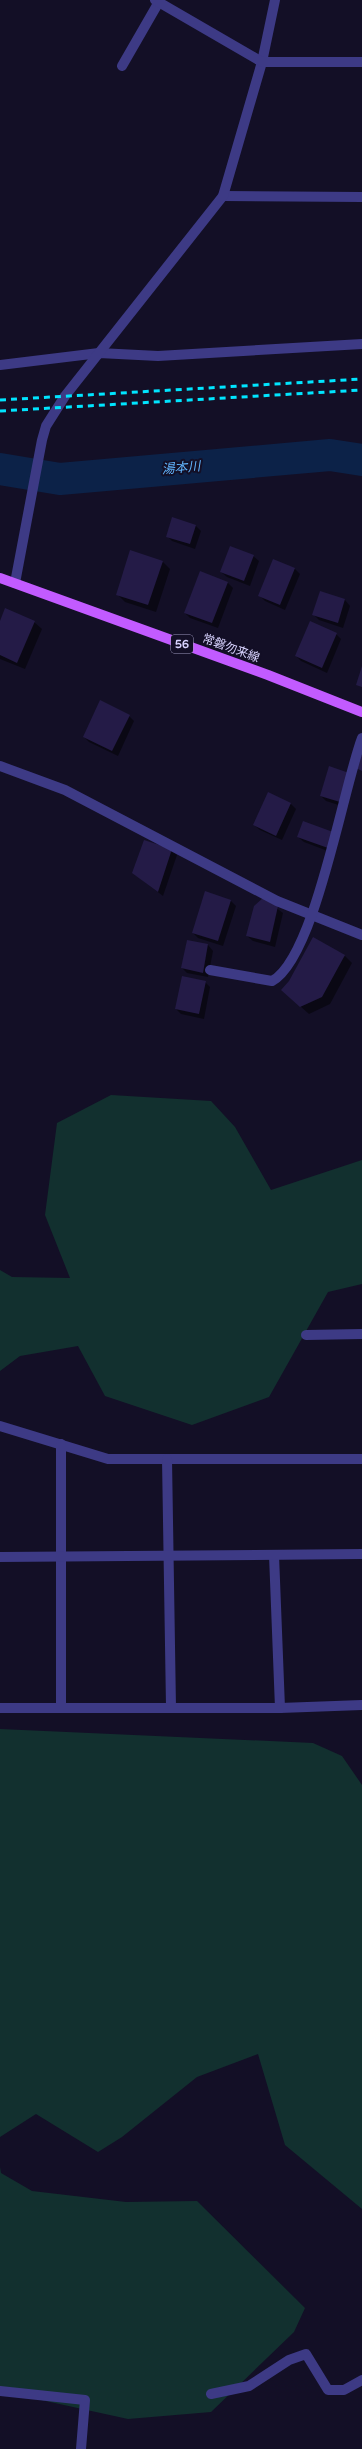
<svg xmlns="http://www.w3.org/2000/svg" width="362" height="2449" font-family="'Varela Round','Noto Sans JP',sans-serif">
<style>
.green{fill:#12302f}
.shadow{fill:#0007}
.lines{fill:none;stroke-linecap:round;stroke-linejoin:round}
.river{stroke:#0c2248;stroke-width:32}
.building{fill:#241b47}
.minor{stroke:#3d3a85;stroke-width:10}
.tertiary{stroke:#3d3a85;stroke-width:10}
.primary{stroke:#c25bff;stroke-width:10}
.rail{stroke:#00e5ff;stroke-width:3;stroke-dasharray:6 5;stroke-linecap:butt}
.labels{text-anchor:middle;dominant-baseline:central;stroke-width:4;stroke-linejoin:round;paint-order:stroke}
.shield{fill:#130f26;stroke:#9e99be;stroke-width:1}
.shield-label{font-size:11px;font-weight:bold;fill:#d9d4ff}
.street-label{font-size:12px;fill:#d9d4ff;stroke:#130f26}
.water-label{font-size:13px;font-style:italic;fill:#62b6ff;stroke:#130f26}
</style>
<rect width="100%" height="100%" fill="#130f26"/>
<!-- green -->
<g class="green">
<polygon points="111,1095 211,1101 235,1127 271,1190 362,1160 362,1284 328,1292 269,1397 192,1425 105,1396 78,1346 20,1356 0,1371 0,1270 12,1277 70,1278 45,1215 57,1123"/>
<polygon points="0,1729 313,1743 342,1756 362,1785 362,2209 285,2145 258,2054 197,2077 122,2137 98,2152 36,2114 0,2137"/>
<polygon points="0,2167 1,2173 32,2191 126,2202 197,2201 305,2308 294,2332 211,2412 128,2419 0,2391"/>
</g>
<!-- shadow -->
<g class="shadow">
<polygon points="172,518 196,526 201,531 195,549 172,541 167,536"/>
<polygon points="253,556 259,561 250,586 227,577 221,572"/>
<polygon points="162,561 170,569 156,612 125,602 117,594"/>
<polygon points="274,561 295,569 300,574 285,610 265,601 260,596"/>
<polygon points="227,582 233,588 218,628 190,618 185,613"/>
<polygon points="320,592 345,600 350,606 343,628 319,620 313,614"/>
<polygon points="34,622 42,629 25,669 0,659 0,623"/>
<polygon points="336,634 341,639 327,673 301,661 296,656"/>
<polygon points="129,716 134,721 118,756 89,742 84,737"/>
<polygon points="329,768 345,807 326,801 321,796"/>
<polygon points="269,794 291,804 296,809 282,840 260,830 254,825"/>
<polygon points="298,837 338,839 333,853 304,842"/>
<polygon points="172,850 177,855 163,896 133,873"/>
<polygon points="206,893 231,901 236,906 223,946 198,938 193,933"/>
<polygon points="264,899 283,913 275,947 253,941 247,936"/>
<polygon points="187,941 208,945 213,951 208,977 187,973 182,968"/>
<polygon points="345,956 352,963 330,1004 309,1014 290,997"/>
<polygon points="205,982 210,987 204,1019 181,1014 176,1009"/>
</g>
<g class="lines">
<!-- river -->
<polyline class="river" points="0,469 60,479 330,455 362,460"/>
</g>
<!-- building -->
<g class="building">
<polygon points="172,517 196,525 190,544 166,537"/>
<polygon points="230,546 254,555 244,581 220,572"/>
<polygon points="130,550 163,561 148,605 116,595"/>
<polygon points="273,559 295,568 280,605 258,596"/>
<polygon points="200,571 228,582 212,623 184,613"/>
<polygon points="320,591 345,599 338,623 312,615"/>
<polygon points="5,608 35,621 17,663 0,655 0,621"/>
<polygon points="310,621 337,633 322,668 295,656"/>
<polygon points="362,666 362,687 356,685"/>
<polygon points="100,700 130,715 112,751 83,737"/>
<polygon points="362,754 362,771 356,768"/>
<polygon points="329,766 349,773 340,802 320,796"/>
<polygon points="268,792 291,803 276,836 253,825"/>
<polygon points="303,821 333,832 328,848 297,837"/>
<polygon points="144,840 172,849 158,892 132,873"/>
<polygon points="205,891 231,900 218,941 192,933"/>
<polygon points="264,897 278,906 270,942 246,936 254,906"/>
<polygon points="313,937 345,955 322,997 300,1007 281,990 289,981"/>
<polygon points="187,940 208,944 203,973 181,968"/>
<polygon points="182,976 206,981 199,1014 175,1009"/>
</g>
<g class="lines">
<!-- minor -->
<g class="minor">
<polyline points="122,66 160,0"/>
<polyline points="223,196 362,197"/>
<polyline points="0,365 99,353 158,356 362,344"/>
<polyline points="15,583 42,440 46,426 65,396 223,196 262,62 275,0"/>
<polyline points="0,766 65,790 277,901 362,935"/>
<path d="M210,970L272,981C315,958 343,788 362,738"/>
<polyline points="306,1335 362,1334"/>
<polyline points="0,1426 108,1459 362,1459"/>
<polyline points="61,1444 61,1708"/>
<polyline points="167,1459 171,1707"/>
<polyline points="274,1555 280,1708"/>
<polyline points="0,1557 362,1554"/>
<polyline points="0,1708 280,1708 362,1705"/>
<polyline points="0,2391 85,2400 81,2449"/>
<polyline points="211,2394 249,2386 289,2360 306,2354 328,2390 344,2390 362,2380"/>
</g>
<!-- tertiary -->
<polyline class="tertiary" points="155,0 262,62 362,62"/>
<!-- primary -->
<polyline class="primary" points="0,578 268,675 362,712"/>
<!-- rail -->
<g class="rail">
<polyline points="0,400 362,379"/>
<polyline points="0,411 362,390"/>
</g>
</g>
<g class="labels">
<!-- shield labels -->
<rect class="shield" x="171" y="635" width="22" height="18" rx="3"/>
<g class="shield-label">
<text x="182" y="644">56</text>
</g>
<!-- street labels -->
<g class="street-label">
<text transform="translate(231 648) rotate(20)">常磐勿来線</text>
</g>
<!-- water labels -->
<g class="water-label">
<text transform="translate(181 468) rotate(-5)">湯本川</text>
</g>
</g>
</svg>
